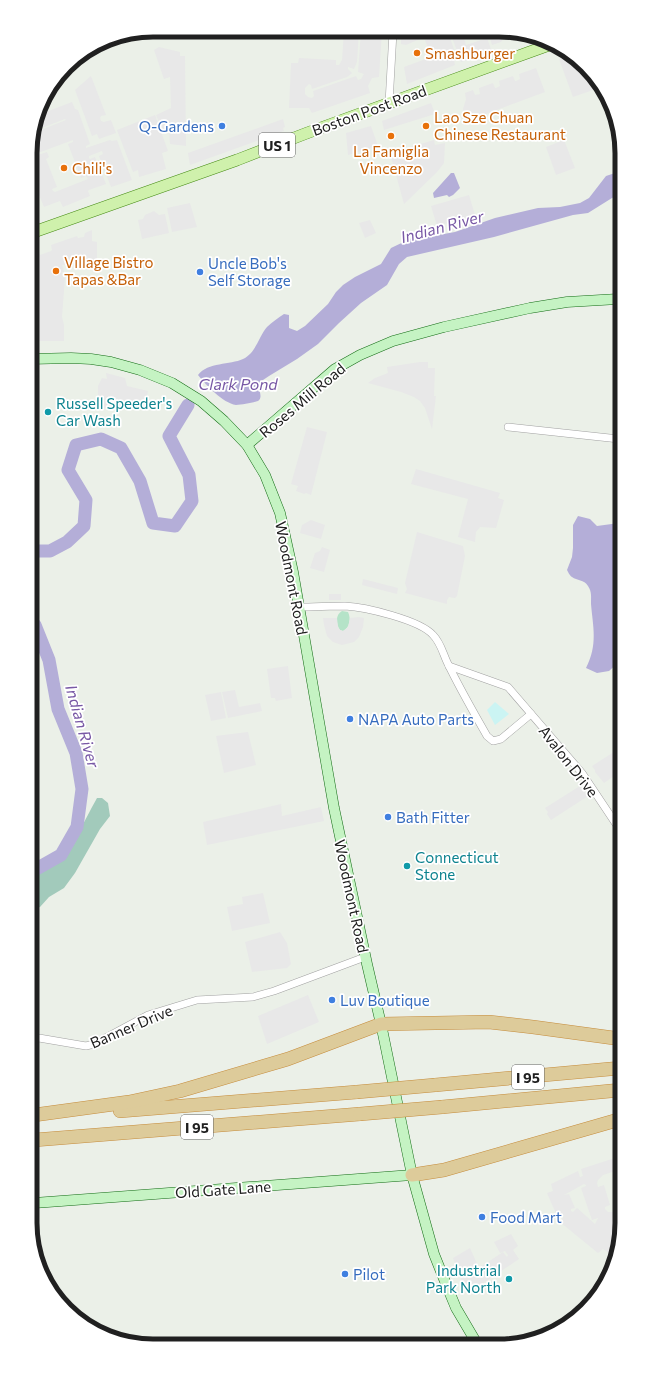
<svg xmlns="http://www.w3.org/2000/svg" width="652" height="1376" font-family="Commissioner,sans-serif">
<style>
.grass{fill:#b5e3c8}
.forest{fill:#a2cabb}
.park{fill:#cbf4f3}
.parking{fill:#e8e8e8;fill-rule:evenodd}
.water{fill:#b4aed8}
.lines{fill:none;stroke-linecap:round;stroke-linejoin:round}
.river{stroke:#b4aed8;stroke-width:13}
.street-casing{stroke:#a1a1a1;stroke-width:8}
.secondary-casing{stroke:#136c15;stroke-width:11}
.primary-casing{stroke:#448a12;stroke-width:12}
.highway-casing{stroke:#c68c3c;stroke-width:14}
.street{stroke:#fff;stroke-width:7}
.secondary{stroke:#c5f3c3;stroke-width:10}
.primary{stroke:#cff1ac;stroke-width:11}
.highway{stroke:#ddcb9a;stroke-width:13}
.highway-bridge-casing{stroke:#c68c3c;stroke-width:14;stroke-linecap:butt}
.highway-bridge{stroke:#ddcb9a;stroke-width:13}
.food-dot{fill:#e8710a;stroke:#fff;stroke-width:1.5}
.shop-dot{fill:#3f7fe0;stroke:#fff;stroke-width:1.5}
.culture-dot{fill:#0f9aa8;stroke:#fff;stroke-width:1.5}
.labels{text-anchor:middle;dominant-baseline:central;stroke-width:3.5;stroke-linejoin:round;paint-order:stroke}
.shield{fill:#fff;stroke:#636363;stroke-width:1}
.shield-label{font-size:14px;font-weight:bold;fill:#202020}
.food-label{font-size:15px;fill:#c56008;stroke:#fff;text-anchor:start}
.street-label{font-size:15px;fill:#202020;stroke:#fff}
.shop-label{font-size:15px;fill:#366cbe;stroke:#fff;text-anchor:start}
.culture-label{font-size:15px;fill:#0d838f;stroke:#fff;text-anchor:start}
.water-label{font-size:16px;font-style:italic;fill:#7858a5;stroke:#fff}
.rim{fill:none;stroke:#202020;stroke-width:5}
</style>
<rect width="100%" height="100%" fill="#ebf0e8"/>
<!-- grass -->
<path class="grass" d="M342,611L348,612C351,618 350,628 343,631L340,630C336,624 335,615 342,611Z"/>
<!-- forest -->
<path class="forest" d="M97,798H102L108,803L110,816L100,829L75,873L64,888L49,897L40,907L33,909V863C40,863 51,864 57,861C68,856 90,810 97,798Z"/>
<!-- park -->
<polygon class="park" points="495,702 509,714 495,725 487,710"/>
<!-- parking -->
<g class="parking">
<polygon points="344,31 359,31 357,62 354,69 348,67 348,69 352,73 347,77 312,89 311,85 309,84 305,88 305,94 308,97 312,98 314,96 313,91 356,76 358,80 361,79 364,74 358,72 361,31 382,31 379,77 372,78 368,86 370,93 312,113 309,108 289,108 291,63 298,63 299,58 336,60 336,65 339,65 342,60"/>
<polygon points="401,32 425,32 427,36 406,45 401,44"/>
<polygon points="448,32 457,58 454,60 455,65 407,84 404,67 431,57 425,40"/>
<polygon points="450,32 462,32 466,45 487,38 492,52 461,62"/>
<polygon points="488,32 509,32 501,42 492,45"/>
<polygon points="159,47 180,52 180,56 185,56 186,146 170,144 169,129 163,131 156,115 171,108 170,77 164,79 154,50"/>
<polygon points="570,55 573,60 577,59 580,61 602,87 600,88 598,83 595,83 594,85 596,89 573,97 559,59"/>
<polygon points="536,68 545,92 467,121 463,109 466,99 465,93 473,90 475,95 480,94 479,88 493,83 495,88 496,88 500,86 499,81 513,76 515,81 516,81 520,79 519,74"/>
<polygon points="91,76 106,115 101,116 100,118 101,121 104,122 111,120 116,133 99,139 97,134 92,136 75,90"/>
<path d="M72,102L75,109L78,110L90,144L86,146V148L110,140L112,141L117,140L132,180L111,187L99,156L103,154L102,151L89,156V158L90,159L95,157L106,184L89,190L88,191L90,196L63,207L60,201L44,207L30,173V144L33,133L66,120L65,119L34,131L38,115ZM73,140V142L68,144L81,178L86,176L88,179L55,192L53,191L52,189L57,187L46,159L49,157L47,152L41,154L38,153Z"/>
<polygon points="431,103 435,114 384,130 382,121"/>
<polygon points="155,115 168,151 162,153 166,169 139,177 138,170 133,172 117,130"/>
<polygon points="283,119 285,127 283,128 284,131 190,165 188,153"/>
<polygon points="371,126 378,146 348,155 346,133"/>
<polygon points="434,140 435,145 445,143 444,163 437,172 404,204 390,153"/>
<polygon points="564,140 575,168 556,175 546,147"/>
<polygon points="469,195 475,215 437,226 431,206"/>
<polygon points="190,203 197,227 172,232 167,208"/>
<polygon points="154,211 159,215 165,214 169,233 142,239 138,220 143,219 145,215"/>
<polygon points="370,220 376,233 365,238 359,223"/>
<polygon points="92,230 92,241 97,242 97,262 62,265 64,272 62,272 62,275 63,277 65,278 62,317 64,325 64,341 31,341 31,252 38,250 40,255 51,251 52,250 51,245 77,236 78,238 84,237 85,233"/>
<polygon points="420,362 428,362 428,368 435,368 434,396 436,396 432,429 425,408 420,401 414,397 401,392 368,383 375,378 388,373 387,367"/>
<polygon points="106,373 125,378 127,386 148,391 145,405 136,403 113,406 98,410 98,386 102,378 107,379"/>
<polygon points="307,427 327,432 311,495 306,493 304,494 296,491 298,486 291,484"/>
<polygon points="416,469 500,493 498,498 504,500 496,528 480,527 476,532 475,542 458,537 468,499 411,484"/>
<polygon points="311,520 325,525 321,539 300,533 302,525"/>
<polygon points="417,532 463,546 465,556 457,596 455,598 449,597 447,600 447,604 405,593 407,589 405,583"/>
<polygon points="322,547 330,550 324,572 310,568 315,553 320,551"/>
<polygon points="363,579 398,588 397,594 362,585"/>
<rect x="329" y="594" width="12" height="6"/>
<polygon points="359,617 364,618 363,627 359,637 354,642 342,645 333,642 327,636 324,625 323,618 337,618 338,627 340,630 343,631 348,627 350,618"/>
<polygon points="288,666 292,698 276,701 275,698 271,698 267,669"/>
<polygon points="235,690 239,707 260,703 262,711 228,718 222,692"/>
<polygon points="221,692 226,718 211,721 205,695"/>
<polygon points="248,732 256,765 224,773 216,736"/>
<polygon points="620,748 620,772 604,783 595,772 595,770 592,766"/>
<polygon points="580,786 588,796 551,820 547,814 548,812 545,808"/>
<polygon points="281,804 282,816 321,807 324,821 207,845 203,822"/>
<polygon points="263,893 270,923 232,931 227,907 243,904 242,897"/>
<polygon points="280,932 287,943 291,964 287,968 252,972 245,942"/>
<polygon points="308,995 319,1022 267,1044 258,1016"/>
<path d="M621,1156V1169L603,1175L598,1180L597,1183L598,1187L604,1185L610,1205L605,1207V1209L608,1212H613L622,1209V1232L616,1255L614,1256L603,1249L598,1253L560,1222L564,1216L562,1214L557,1216L547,1193L553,1191L551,1184L578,1171L580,1177L583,1176L581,1169ZM584,1184L586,1185V1186L581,1188L592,1220L598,1218L595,1224L577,1208L573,1212L571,1211V1209L575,1208L569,1194L564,1195Z"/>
<polygon points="511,1234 518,1246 513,1250 519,1259 473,1290 469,1282 463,1284 453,1258 470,1248 479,1268 503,1252 507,1257 508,1255 505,1251 500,1253 494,1242"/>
</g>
<!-- water -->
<g class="water">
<polygon points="451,173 454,173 460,188 453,195 449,197 447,195 434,198 433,193"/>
<path d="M615,173H618V195L612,198L588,213L573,215L494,237L407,257L399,264L387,285L361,303L339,323L318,344L297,359L269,376L263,380L259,386C259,392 263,397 258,401C252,403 242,405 236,405C223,403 206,385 198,375C208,362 230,365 243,359C256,353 259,336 267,327C272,322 278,318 284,314L289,315V328L297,331L305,326L328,304L336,292L343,285L355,277L381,264L391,248L412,238L422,237H427L455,232L495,218L538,208L560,207L580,203L589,198L606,176Z"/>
<path d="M578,516L590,519L597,526L619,523L620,661L609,671L597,673L586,668C598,645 593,627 591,604C591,597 592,592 588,586C584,579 577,581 572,577C570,576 568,572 567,570L572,557L573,548V525Z"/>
</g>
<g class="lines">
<!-- river -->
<g class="river">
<polyline points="32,551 50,551 67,542 84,526 86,500 68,470 76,445 101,439 121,448 140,481 153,523 175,526 192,501 189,475 169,436 188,405"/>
<polyline points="32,622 35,625 49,660 58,709 76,753 82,789 77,827 61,855 38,868 33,868"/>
</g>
<defs>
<g id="street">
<polyline points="389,103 393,32"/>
<polyline points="508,427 619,439"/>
<path d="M299,607C314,607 330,606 345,606C365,607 420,620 433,635C441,643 443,654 448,664C460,689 474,713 487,736L493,741L501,739L531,714"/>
<polyline points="449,666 508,687 582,773 616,824 620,828"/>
<polyline points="33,1039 39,1038 86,1046 94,1044 148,1015 197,1000 253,997 274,991 365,957"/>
</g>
<g id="secondary">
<polyline points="31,359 71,358 91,359 111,362 140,370 172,383 201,401 224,421 247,445 265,475 280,513 293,572 334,808 367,964 381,1024 412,1175 434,1254 444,1279 456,1308 476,1342"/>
<polyline points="247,445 335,369 360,355 393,341 444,327 530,308 567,302 618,299"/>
<polyline points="34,1203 412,1175"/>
</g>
<polyline id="primary" points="31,233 237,160 307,133 549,45"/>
<g id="highway">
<polyline points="435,1085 621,1068"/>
<polyline points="442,1107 621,1090"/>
<polyline points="120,1111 357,1092"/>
<polyline points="34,1115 129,1102 180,1091 288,1059 381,1024 489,1022 533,1027 621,1039"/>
<polyline points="34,1140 360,1114"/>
<polyline points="412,1175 444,1170 621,1119"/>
</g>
</defs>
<!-- street casing -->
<use href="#street" class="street-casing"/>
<!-- secondary casing -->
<use href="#secondary" class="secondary-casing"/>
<!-- primary casing -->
<use href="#primary" class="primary-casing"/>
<!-- highway casing -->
<use href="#highway" class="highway-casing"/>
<!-- street -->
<use href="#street" class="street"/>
<!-- secondary -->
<use href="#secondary" class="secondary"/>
<!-- primary -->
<use href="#primary" class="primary"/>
<!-- highway -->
<use href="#highway" class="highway"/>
<defs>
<g id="highway-bridge">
<polyline points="357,1092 435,1085"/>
<polyline points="360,1114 442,1107"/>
</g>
</defs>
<!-- highway-bridge casing -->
<use href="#highway-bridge" class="highway-bridge-casing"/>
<!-- highway-bridge -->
<use href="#highway-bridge" class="highway-bridge"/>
</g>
<!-- markers -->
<g class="food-dot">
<circle cx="417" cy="53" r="4"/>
<circle cx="426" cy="126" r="4"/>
<circle cx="391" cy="136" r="4"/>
<circle cx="64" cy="168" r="4"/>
<circle cx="56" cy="271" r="4"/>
</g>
<g class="shop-dot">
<circle cx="222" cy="126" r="4"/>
<circle cx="200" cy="272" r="4"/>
<circle cx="350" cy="719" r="4"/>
<circle cx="388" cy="817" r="4"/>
<circle cx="332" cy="1000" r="4"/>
<circle cx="482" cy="1217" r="4"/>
<circle cx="345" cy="1274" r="4"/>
</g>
<g class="culture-dot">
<circle cx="48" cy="412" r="4"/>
<circle cx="407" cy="866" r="4"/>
<circle cx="509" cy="1279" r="4"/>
</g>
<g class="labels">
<!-- shield labels -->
<g class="shield">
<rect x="259" y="133" width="36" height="24" rx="3"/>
<rect x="512" y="1065" width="32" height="24" rx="3"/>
<rect x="181" y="1115" width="32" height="24" rx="3"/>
</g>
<g class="shield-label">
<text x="277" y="145">US 1</text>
<text x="528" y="1077">I 95</text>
<text x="197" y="1127">I 95</text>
</g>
<!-- food labels -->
<g class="food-label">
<text x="425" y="53">Smashburger</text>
<text x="434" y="117">Lao Sze Chuan<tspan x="434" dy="17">Chinese Restaurant</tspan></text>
<text x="391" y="151" text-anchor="middle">La Famiglia<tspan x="391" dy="17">Vincenzo</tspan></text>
<text x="72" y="168">Chili's</text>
<text x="64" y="262">Village Bistro<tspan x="64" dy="17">Tapas &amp;Bar</tspan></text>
</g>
<!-- street labels -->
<g class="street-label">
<text transform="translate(369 110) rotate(-20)">Boston Post Road</text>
<text transform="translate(302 400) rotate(-40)">Roses Mill Road</text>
<text transform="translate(292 578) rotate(79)">Woodmont Road</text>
<text transform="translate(569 761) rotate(52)">Avalon Drive</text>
<text transform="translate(352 896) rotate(78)">Woodmont Road</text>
<text transform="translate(131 1026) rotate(-23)">Banner Drive</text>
<text transform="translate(223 1189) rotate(-4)">Old Gate Lane</text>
</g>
<!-- shop labels -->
<g class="shop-label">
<text x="214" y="126" text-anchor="end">Q-Gardens</text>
<text x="208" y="263">Uncle Bob's<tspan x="208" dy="17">Self Storage</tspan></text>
<text x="358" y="719">NAPA Auto Parts</text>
<text x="396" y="817">Bath Fitter</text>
<text x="340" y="1000">Luv Boutique</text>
<text x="490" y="1217">Food Mart</text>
<text x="353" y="1274">Pilot</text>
</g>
<!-- culture labels -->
<g class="culture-label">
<text x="56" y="403">Russell Speeder's<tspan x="56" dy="17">Car Wash</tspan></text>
<text x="415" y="857">Connecticut<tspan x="415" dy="17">Stone</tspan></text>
<text x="501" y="1270" text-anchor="end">Industrial<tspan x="501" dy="17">Park North</tspan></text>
</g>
<!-- water labels -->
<g class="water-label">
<text transform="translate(442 226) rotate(-15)">Indian River</text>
<text x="238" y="383">Clark Pond</text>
<text transform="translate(83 726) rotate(74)">Indian River</text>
</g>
</g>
<!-- crop -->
<path d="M0 0H652V1376H0ZM153 37H499A116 116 0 0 1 615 153V1223A116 116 0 0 1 499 1339H153A116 116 0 0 1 37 1223V153A116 116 0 0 1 153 37Z" fill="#fff" fill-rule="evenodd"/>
<path class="rim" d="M153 37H499A116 116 0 0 1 615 153V1223A116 116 0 0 1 499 1339H153A116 116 0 0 1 37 1223V153A116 116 0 0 1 153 37Z"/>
</svg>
